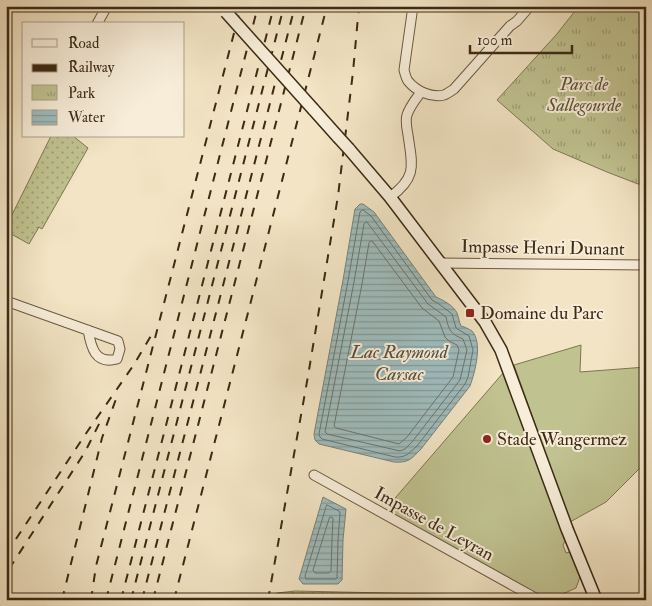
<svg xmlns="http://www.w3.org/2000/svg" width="652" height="606" font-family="'IM FELL Double Pica',serif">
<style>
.grass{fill:url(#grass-dots);stroke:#7e7652}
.park{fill:url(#park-tufts);stroke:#7e7652}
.garden{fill:#c0c290;stroke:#7e7652}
.water{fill:url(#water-rules);stroke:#77827a}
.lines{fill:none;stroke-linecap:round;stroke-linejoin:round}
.shore{stroke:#6e7369;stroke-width:1}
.street-casing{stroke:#6a5841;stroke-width:11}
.secondary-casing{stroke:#3c2a15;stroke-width:14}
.street{stroke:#f7edd9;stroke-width:9}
.secondary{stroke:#f7edd9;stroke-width:11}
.rail{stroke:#3c2a15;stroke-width:2;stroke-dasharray:9 9;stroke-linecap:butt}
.secondary-bridge-casing{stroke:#3c2a15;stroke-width:14;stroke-linecap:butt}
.secondary-bridge{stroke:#f7edd9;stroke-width:11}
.poi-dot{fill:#8f2418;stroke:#f7edd9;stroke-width:2}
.labels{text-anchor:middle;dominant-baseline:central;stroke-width:4;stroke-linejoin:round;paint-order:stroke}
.park-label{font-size:18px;font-style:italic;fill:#5d5034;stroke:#f7edd9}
.street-label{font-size:18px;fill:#3c2a15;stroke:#f7edd9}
.poi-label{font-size:18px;fill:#3c2a15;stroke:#f7edd9;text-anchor:start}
.water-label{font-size:19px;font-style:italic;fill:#554e3f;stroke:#f7edd9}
</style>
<defs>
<pattern id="grass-dots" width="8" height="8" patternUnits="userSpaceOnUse" patternTransform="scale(1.25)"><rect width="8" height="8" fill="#c0c290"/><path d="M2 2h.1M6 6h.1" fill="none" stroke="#9d9e74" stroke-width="1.8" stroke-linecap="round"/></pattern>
<pattern id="park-tufts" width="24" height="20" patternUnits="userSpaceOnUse" patternTransform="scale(1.25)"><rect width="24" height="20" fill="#c0c290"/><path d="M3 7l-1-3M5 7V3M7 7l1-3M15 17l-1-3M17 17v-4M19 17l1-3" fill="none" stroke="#9d9e74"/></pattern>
<pattern id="water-rules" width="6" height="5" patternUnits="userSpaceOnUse" patternTransform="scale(1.25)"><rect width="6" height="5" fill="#9fbcbd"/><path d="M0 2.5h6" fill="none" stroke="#839998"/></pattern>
</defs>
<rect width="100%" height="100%" fill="#f2e4c4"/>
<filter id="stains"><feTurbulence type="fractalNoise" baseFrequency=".004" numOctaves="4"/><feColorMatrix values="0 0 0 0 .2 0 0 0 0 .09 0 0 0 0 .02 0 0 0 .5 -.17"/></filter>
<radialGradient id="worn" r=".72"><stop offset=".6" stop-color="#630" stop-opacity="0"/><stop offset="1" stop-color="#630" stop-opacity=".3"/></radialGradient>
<!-- grass -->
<g class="grass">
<polygon points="51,136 73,136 88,148 42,229 39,227 29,244 6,231 6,227"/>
<polygon points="295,591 523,596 530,600 276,600 277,593"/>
</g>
<!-- park -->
<polygon class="park" points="579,6 646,6 646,184 638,184 607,172 553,149 497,100 556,35"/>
<!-- garden -->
<g class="garden">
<polygon points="581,345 580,372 646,367 646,462 606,502 570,522 514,365"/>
<polygon points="503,373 565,541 563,545 566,553 570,552 580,577 576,588 556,597 542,597 396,516 390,504"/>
</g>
<!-- water -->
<g class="water">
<path d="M360,204H363L374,212L436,297C443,300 454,306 457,313C459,318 459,322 461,326C465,327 469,329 472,331C483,343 475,372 470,386L421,449C411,459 409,463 394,462L319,444L315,440L314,434L343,280L355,209Z"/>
<polygon points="323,497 346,509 343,540 342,580 338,584 303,584 299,579"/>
</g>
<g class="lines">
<!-- shore -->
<g class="shore">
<path d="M363,210L371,216L432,300L439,304L452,314L456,328L469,336L473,350L468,377L465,384L417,446C409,453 406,458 395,457L322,439L320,437L319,434L348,281L360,212L361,211Z"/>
<path d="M367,222L428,304L446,317C449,331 451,334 463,339L467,350L460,380L412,442L405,449L400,451L327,434L325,432L354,282L364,224Z"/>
<polygon points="371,241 373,242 422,308 439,321 445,337 449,341 457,345 459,350 453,377 407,437 399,444 336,428 334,426 362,284 369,243"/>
<polygon points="327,505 339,511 340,513 338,540 337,578 335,579 306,579 305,576 326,507"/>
<polygon points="330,517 332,517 333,519 332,539 331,571 329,573 315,573 313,570 329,519"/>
</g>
<defs>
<g id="street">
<path d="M413,6L404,70C405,74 406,78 408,81C416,91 431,98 444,95C447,94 451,91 454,89L510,26L517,21L530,6"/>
<polyline points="97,24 107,6"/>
<path d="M390,197C418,177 412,164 408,135C407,129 405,121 407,115C410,106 416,99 421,92"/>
<polyline points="440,263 646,265"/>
<path d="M6,301L118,341L120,349L117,359C95,365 91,347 88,330"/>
<polyline points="314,475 539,600"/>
</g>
<g id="secondary">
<polyline points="313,109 338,137"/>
<polyline points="349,149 390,197 485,322 501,350 567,529 596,600"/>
</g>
</defs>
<!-- street casing -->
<use href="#street" class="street-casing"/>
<!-- secondary casing -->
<use href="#secondary" class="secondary-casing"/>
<!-- street -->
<use href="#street" class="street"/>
<!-- secondary -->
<use href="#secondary" class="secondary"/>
<!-- rail -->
<g class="rail">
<polyline points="6,554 87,432 133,366 152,334"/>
<polyline points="9,569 85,452 102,418"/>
<polyline points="62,600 102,438 116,399"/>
<polyline points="91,600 96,566 241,6"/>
<polyline points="106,600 258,6"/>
<polyline points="121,600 274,6"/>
<polyline points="131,600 284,6"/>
<polyline points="142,600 295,6"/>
<polyline points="153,600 306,6"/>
<polyline points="174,600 327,6"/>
<polyline points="268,600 308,376 338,196 353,72 359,6"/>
</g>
<defs>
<g id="secondary-bridge">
<polyline points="226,12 313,109"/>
<polyline points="338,137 349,149"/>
</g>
</defs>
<!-- secondary-bridge casing -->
<use href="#secondary-bridge" class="secondary-bridge-casing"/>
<!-- secondary-bridge -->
<use href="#secondary-bridge" class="secondary-bridge"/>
</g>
<!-- markers -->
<g class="poi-dot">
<rect x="465" y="308" width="10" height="10" rx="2.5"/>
<circle cx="487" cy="439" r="5"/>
</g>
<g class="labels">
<!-- park labels -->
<g class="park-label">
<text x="584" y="84">Parc de<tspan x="584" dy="21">Sallegourde</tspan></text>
</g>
<!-- street labels -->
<g class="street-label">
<text transform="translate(543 248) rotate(1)">Impasse Henri Dunant</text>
<text transform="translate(434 524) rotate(29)">Impasse de Leyran</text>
</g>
<!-- poi labels -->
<g class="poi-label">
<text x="480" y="313">Domaine du Parc</text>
<text x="497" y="439">Stade Wangermez</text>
</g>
<!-- water labels -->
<g class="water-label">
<text x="399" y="352">Lac Raymond<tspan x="399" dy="22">Carsac</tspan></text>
</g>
</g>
<!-- margin -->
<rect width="652" height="606" fill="none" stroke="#f2e4c4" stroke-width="25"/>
<rect x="8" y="8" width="637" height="591" fill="none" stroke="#3c2a15" stroke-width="2.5"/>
<rect x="12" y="12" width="627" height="581" fill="none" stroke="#3c2a15"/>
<!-- legend -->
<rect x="22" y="22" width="162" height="115" fill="#f7edd9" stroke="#ac9f8b"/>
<rect x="32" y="39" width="25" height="8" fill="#f7edd9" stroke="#ac9f8b"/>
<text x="68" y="48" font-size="15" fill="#3c2a15">Road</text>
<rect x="32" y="64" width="25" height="8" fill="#3c2a15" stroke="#ac9f8b"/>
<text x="68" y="72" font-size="15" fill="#3c2a15">Railway</text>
<rect x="32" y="85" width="25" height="15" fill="url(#park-tufts)" stroke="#ac9f8b"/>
<text x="68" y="98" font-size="15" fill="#3c2a15">Park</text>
<rect x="32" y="110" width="25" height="15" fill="url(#water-rules)" stroke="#ac9f8b"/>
<text x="68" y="122" font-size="15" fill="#3c2a15">Water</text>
<!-- scale -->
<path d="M470 45v8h102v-8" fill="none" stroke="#3c2a15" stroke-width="2.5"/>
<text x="477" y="45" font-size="15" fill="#3c2a15" stroke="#f7edd9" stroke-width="4" paint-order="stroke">100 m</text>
<rect width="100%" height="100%" filter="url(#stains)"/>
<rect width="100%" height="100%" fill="url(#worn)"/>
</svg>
